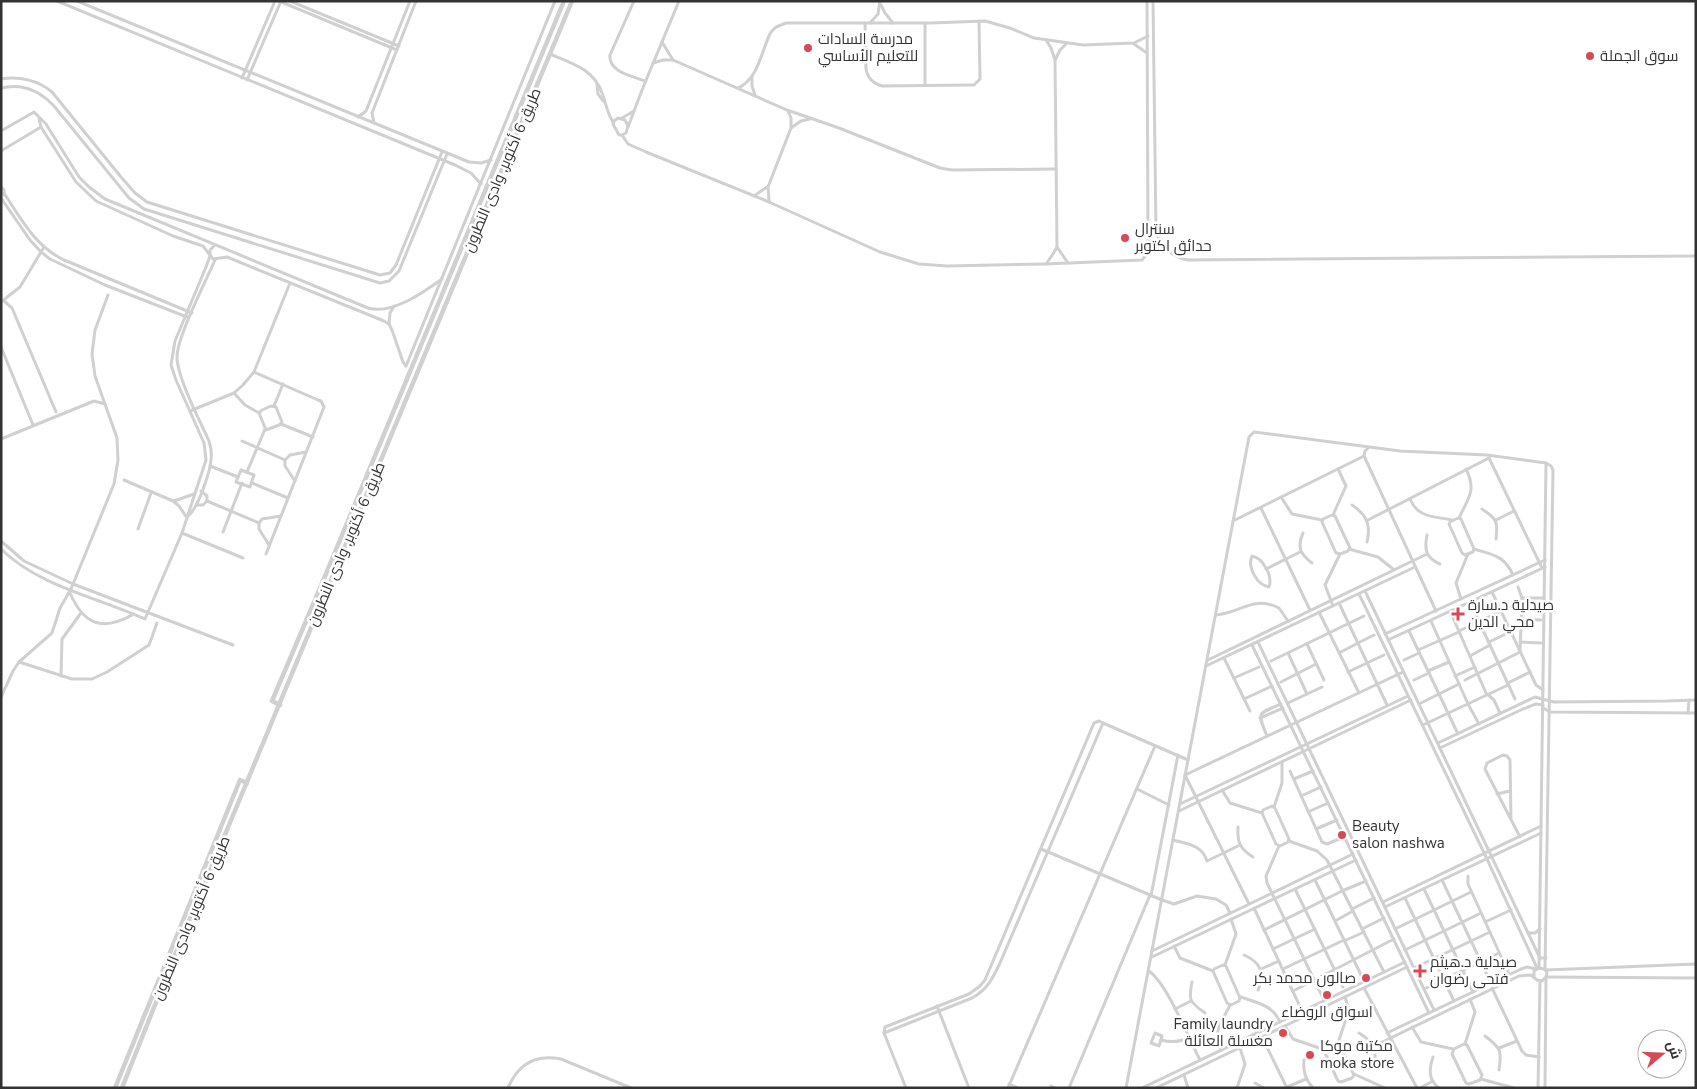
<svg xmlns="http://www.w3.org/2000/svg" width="1697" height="1089" font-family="'Nunito Sans',Cairo,sans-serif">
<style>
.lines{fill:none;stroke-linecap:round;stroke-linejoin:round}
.minor{stroke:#d0d0d0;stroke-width:3}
.tertiary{stroke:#d0d0d0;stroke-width:4.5}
.poi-dot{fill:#d64957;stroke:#fff;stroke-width:2}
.labels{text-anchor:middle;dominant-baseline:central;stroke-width:5;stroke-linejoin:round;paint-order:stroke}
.poi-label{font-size:15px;fill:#333;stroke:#fff;text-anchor:start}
.street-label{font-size:15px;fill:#333;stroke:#fff}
</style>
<rect width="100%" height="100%" fill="#fff"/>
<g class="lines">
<!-- minor -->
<g class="minor">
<polyline points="57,1 455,165 471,173 481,184"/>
<polyline points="77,1 469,162 481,163 491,160"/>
<polyline points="279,1 397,50"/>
<polyline points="290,1 399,46"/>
<path d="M634,1L610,55C608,72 633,76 645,81"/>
<path d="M1153,1L1156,231C1159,245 1174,259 1189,260L1696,256"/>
<polyline points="881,5 885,13 893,23"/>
<path d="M865,23L866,69C868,79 873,83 882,86L970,85H974L980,79L979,21"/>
<polyline points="870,23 878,14 880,1"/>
<polyline points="662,42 673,60"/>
<polyline points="1134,44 1147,53"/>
<path d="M550,54C571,63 594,69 602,93C606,103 607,113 613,122"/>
<polyline points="1055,60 1060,50 1066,44"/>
<polyline points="653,63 663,60 673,60 787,110 839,128 940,168 952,170 1056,169"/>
<polyline points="752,76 752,86 755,95"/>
<polyline points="242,78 275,1"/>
<path d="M1,79C19,76 38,80 52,92L121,177L135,193L147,202L380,275L390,273L396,265L442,152"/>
<polyline points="247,80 281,1"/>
<polyline points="597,84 598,94 603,101"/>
<polyline points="925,85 925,23"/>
<path d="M1,88C22,83 40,91 54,106L129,198L144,209L380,283L389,281L399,271L447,154"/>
<path d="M738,88C759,78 761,51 771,32L776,27L786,23H931L985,21L1010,28L1034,38L1083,45L1134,43L1148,36"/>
<polyline points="358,117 366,111 410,1"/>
<polygon points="618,118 625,120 628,126 626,133 622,135 619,135 613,124 614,121"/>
<polyline points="622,118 634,111"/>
<polyline points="39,119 41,127 76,182 96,201 173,236 203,246 213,259 227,257 384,321 389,324 392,330 403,362 406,366"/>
<polyline points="374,123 372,113 416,1"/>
<polyline points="628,127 642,90 679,1"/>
<polyline points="791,128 801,121 810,119"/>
<path d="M1,131L34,112L46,124L79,177L89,187L105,199L368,308C392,315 424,292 442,279"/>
<polyline points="622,135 628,144 646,152 769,202 880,252 919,264 947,266 1045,264 1142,260 1147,254 1148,243 1147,1"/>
<polyline points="1,151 41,127"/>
<polyline points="1,187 4,190 4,195"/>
<path d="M4,193C21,219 35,246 64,260L192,313"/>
<polyline points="754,196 767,187"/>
<polyline points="1,198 30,240 41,252 50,259 105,285 187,317"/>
<polyline points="769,202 768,187 791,128 791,118 788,111"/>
<polyline points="1057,247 1068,263"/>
<polyline points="1046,264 1053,254 1057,247 1055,60 1051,48 1046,40"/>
<polyline points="4,301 12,308 56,412"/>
<polyline points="1,302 20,287 44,247"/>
<polyline points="389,324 390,313 394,306"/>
<polyline points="1,347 33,425"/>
<polyline points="406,366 555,1"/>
<polyline points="254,372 318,400 321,401 324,407 266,554"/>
<polyline points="234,393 245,405 259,413"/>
<polygon points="271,406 276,407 282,422 279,425 266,430 259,413 262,410"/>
<polyline points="274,406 283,384"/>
<polyline points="190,411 234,393 243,385 254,372 290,283"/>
<polyline points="281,424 313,437"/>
<polyline points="1,439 94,401 105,404"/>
<polyline points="242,441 285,460"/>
<polyline points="1369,447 1365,451 1364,456 1436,611"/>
<polyline points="1489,458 1542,568"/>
<polyline points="210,466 238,477"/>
<polygon points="241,470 254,475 250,487 236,482"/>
<polyline points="247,472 265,429"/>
<polyline points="124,480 173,501 179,506 187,518"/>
<polyline points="295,481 285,466 285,460 290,455 306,452"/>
<polyline points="252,483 288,498"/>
<polyline points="1281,497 1292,514 1322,520"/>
<path d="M1410,499C1418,518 1433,516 1452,520"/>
<polyline points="174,501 194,494"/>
<polyline points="207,501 259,523"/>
<polyline points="196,505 203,505 207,501 207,496 201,491"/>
<path d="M1352,505C1367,515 1371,525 1367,542"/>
<polyline points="1261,508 1310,610"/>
<path d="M1482,509C1497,519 1498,521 1496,539"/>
<path d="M189,515C198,508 210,472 211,460C212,453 211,447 209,441C200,421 177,377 177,357C177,337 206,281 215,260"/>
<polygon points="1332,515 1335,516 1350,548 1348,551 1340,554 1336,553 1322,522 1323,519"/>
<polyline points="1333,515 1346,486 1338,469"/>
<polygon points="1458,518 1461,519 1474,549 1473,552 1465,555 1462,553 1449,524 1450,522"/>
<path d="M1459,518C1468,498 1477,491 1466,469"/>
<polyline points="1368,520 1489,458"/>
<polyline points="1496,520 1514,511"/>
<polyline points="1233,521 1364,456"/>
<polyline points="138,529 151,493"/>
<polyline points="223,532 242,483"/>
<polyline points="182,533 243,558"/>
<path d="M1303,533C1297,547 1300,554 1312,563"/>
<path d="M1427,535C1424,550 1426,558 1440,564"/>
<polyline points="1,541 24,561 73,584 233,645"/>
<polyline points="269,545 259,529 259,523 262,519 281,516"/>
<path d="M1,549C38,586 99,598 145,619L182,533L206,460L204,443L176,380L171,365L175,341L206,267L210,256V250L214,246"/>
<polyline points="1349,549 1378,557 1393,569"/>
<path d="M1474,549C1493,555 1504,555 1513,575"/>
<path d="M1252,556C1263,558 1273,576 1269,587C1257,585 1247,567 1252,556Z"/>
<polyline points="1266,569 1300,552"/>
<polyline points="1365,591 1540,958 1546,958"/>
<polyline points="1492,592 1536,685 1543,690"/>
<path d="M70,593C84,625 102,632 134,614"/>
<polyline points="1359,594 1487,859 1537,968"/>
<polyline points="1522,598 1544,598"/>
<polyline points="1461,599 1456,583 1468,554"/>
<polyline points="1470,602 1515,699"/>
<polyline points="1339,603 1387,705"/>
<polyline points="1333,606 1325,585 1340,554"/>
<polyline points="1450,611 1486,693 1494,700 1500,713"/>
<polyline points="1319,612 1359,693"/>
<path d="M1216,615C1241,613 1253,595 1279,608L1288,621"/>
<polyline points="1521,619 1541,620"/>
<polyline points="1431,621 1468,704 1479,724"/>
<polyline points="1409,631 1458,734"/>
<polyline points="1459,631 1501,611"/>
<polyline points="1385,634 1545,560"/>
<polyline points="1388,640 1545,567"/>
<polyline points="1258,642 1434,1010"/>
<polyline points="1489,642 1510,632"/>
<polyline points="1520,642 1541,643"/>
<polyline points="1358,643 1374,635"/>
<polyline points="1307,644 1324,680"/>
<polyline points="1252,645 1429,1013"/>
<polyline points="1418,650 1459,632"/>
<polyline points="1288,653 1307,694"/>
<polyline points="1339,653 1358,643"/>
<polyline points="1470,656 1490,645"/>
<polyline points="1224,658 1250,711"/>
<polyline points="1208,660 1427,554"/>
<polyline points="1404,660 1419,653"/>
<polyline points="1271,661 1364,616"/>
<polyline points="19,662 72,679 92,679 107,672 149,645 157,623"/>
<polyline points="1206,666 1415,567"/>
<polyline points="1428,671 1449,662"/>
<polyline points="1348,672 1384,655"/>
<polyline points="61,676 62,639 81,613"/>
<polyline points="1455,676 1475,667"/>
<polyline points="1234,678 1259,667"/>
<polyline points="1414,680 1429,673"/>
<polyline points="1465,680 1520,652 1522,598 1518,587"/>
<polyline points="1281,682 1316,664"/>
<polyline points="1508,683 1530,672"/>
<polyline points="1,697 13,671 19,662 52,633 60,608 71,589 114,484 118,460 117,438 95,376 92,354 95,330 108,295"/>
<polyline points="1244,699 1272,686"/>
<polyline points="1288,703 1322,687"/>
<polyline points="1421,703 1459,684"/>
<polyline points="1543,708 1550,712 1696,713"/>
<polyline points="1688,713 1689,700"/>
<polyline points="1260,718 1283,708"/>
<polyline points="1423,725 1508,685"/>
<path d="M1267,736C1257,712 1257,714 1281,704"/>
<polyline points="1438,743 1535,697 1554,702 1667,701 1696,700"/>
<polyline points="1440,748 1523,709 1536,704 1543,705"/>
<polyline points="1290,771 1322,842 1327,844 1344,837"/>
<polyline points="1294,779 1313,771"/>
<polyline points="1137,789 1169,805"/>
<polyline points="1222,790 1230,803 1262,813"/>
<polyline points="1497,794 1510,791"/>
<polyline points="1301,796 1321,787"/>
<polyline points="1180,804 1408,696"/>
<polygon points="1272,806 1275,808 1289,839 1288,842 1280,846 1276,844 1262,813 1263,810"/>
<polyline points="1274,807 1282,783 1282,762"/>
<polyline points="1179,811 1411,700"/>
<polyline points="1308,812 1328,803"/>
<polyline points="1511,820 1510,760 1507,756 1503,755 1487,763 1485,769 1487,773 1520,837"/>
<path d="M1238,827C1237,842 1240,849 1253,857"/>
<polyline points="1316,829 1337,820"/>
<path d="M1173,840C1188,844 1202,845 1207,861L1240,845"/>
<polyline points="1289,841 1317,851 1327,860 1384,972"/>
<polyline points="1279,846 1266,876 1267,883 1324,1000"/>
<polyline points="1041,849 1162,900 1174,904 1197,896 1216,899 1226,905 1230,913"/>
<polyline points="1468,876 1468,884 1509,974"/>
<polyline points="1315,880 1363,979"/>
<polyline points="1442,880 1491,983"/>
<polyline points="1295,889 1343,987"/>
<polyline points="1424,889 1473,992"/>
<polyline points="1151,896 1178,755"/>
<polyline points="1405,898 1454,1001"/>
<polyline points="1383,902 1541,826"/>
<polyline points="1249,904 1185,775 1403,672"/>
<polyline points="1385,907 1541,833"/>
<polyline points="1254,908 1302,1011"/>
<polyline points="1352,909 1374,898"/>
<polyline points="1335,921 1353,911"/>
<polyline points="1485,922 1511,910"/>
<polyline points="1362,929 1384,918"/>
<polyline points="1395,929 1471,892"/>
<polyline points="1264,930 1342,891 1366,881"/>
<polyline points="1528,933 1535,933 1540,929"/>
<polyline points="1344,941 1364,932"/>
<polyline points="1174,946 1180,958 1213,971"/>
<polyline points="1273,949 1315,929"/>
<polyline points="1405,950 1481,913"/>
<polyline points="1152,951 1353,854"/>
<path d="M1244,955C1260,962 1266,973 1258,990"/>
<polyline points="1152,957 1356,860"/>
<polygon points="1223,965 1226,966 1240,998 1239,1001 1231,1005 1227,1003 1213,971 1214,969"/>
<polyline points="1225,965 1236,934 1231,919"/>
<polyline points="1414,968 1490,932"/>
<polyline points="1539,968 1546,463"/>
<polyline points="1261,969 1279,961"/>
<polyline points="1283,969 1344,940"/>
<polyline points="1546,970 1696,964"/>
<path d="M1149,971C1168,985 1188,1037 1200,1060"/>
<polyline points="1546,977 1696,978"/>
<path d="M1192,982C1188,1001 1190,1002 1205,1013"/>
<polyline points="1364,988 1417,1088"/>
<polyline points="1492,988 1522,1051 1526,1055 1539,1057"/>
<polyline points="1424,989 1499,953"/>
<polyline points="1293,991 1394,939"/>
<path d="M1241,997C1257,1003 1273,1005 1280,1022"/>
<polyline points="937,1006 969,1088"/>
<polyline points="1175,1009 1191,1001"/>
<polyline points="1285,1026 1293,1039 1325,1050"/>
<polyline points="1412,1027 1421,1042 1453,1049"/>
<path d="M884,1033L972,998C987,990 993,978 1000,963L1103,723"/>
<polygon points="1155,1033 1162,1036 1159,1046 1151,1043"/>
<path d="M1359,1033C1375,1043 1376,1047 1375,1065"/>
<polyline points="1387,1033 1521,969 1527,967 1536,969"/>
<path d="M1485,1036C1501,1048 1502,1051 1499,1070"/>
<polyline points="1262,1037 1287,1088"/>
<path d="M1161,1040C1171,1043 1179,1042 1189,1038"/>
<polygon points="1338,1043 1354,1075 1352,1078 1341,1082 1338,1081 1325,1053 1327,1047"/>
<polyline points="1338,1043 1349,1010 1345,997"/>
<polygon points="1464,1044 1467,1045 1482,1075 1480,1080 1469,1084 1466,1083 1452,1054 1454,1049"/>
<polyline points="1465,1044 1475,1012 1470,999"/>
<polyline points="1374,1046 1519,976 1531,975 1537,980 1542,981 1546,977 1547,972 1544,969 1539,968 1534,971 1534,977"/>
<polyline points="1499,1048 1517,1041"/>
<path d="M1221,1050C1212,1031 1222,1022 1230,1005"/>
<path d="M1433,1057C1429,1069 1428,1080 1439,1088"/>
<path d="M1304,1060C1303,1071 1305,1079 1313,1088"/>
<polyline points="1354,1074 1385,1088"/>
<polyline points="1184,1075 1188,1088"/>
<polyline points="1481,1079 1514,1088"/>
<polyline points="1255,1083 1264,1088"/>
<polyline points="1009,1084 1018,1088"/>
<polyline points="1051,1086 1055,1088"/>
<polyline points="1287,1087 1306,1079"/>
<path d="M508,1088C518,1064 536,1054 561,1059L631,1088"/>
<polyline points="906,1088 884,1033 885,1027 969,994 980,986 985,980 1094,723 1099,721 1103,723 1188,760"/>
<polyline points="1008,1088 1155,746"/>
<polyline points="1069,1088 1150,895"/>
<polyline points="1126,1088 1249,437 1254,432 1400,451 1487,455 1546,463 1551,466 1553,470 1545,970"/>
<polyline points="1142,1088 1405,962"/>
<polyline points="1156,1088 1407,967"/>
<polyline points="1237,1088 1245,1064 1240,1048"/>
<polyline points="1420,1088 1433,1081"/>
<polyline points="1538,1088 1540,981"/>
<polyline points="1545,1088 1546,979"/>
</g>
<!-- tertiary -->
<g class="tertiary">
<polyline points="280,705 272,701 323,581 564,1"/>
<polyline points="115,1088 240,780 247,783"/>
<polyline points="122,1088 174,957 572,1"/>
</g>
</g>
<!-- markers -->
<g class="poi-dot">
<circle cx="808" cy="48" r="5"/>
<circle cx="1590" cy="56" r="5"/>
<circle cx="1125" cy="238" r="5"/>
<path d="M1455.5 606.5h5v5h5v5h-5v5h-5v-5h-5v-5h5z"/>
<circle cx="1342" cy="835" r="5"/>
<path d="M1417.5 963.5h5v5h5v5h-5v5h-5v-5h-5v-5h5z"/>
<circle cx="1366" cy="978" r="5"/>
<circle cx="1327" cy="995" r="5"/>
<circle cx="1283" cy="1033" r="5"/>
<circle cx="1310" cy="1055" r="5"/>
</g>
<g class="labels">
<!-- poi labels -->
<g class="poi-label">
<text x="818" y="39">مدرسة السادات<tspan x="818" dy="17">للتعليم الأساسي</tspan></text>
<text x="1600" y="56">سوق الجملة</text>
<text x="1135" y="229">سنترال<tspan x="1135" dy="17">حدائق اكتوبر</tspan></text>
<text x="1468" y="605">صيدلية د.سارة<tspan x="1468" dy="17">محي الدين</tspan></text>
<text x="1352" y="826">Beauty<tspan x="1352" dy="17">salon nashwa</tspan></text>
<text x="1430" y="962">صيدلية د.هيثم<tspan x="1430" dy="17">فتحى رضوان</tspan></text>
<text x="1356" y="978" text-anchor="end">صالون محمد بكر</text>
<text x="1327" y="1012" text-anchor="middle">اسواق الروضاء</text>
<text x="1273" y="1024" text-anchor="end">Family laundry<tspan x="1273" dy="17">مغسلة العائلة</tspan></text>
<text x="1320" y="1046">مكتبة موكا<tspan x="1320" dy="17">moka store</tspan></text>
</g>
<!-- street labels -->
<g class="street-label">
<text transform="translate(502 170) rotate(-67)">طريق 6 أكتوبر, وادى النطرون</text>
<text transform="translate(346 544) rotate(-67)">طريق 6 أكتوبر, وادى النطرون</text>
<text transform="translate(191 918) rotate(-67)">طريق 6 أكتوبر, وادى النطرون</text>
</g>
</g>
<!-- border -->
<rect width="1697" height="1089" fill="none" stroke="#333333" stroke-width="5"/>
<!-- north arrow -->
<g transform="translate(1662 1054) rotate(71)"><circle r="24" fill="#ffffff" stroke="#adadad"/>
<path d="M0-4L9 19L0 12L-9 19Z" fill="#d64957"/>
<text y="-8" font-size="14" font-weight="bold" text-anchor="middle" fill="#333333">ش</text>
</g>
</svg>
